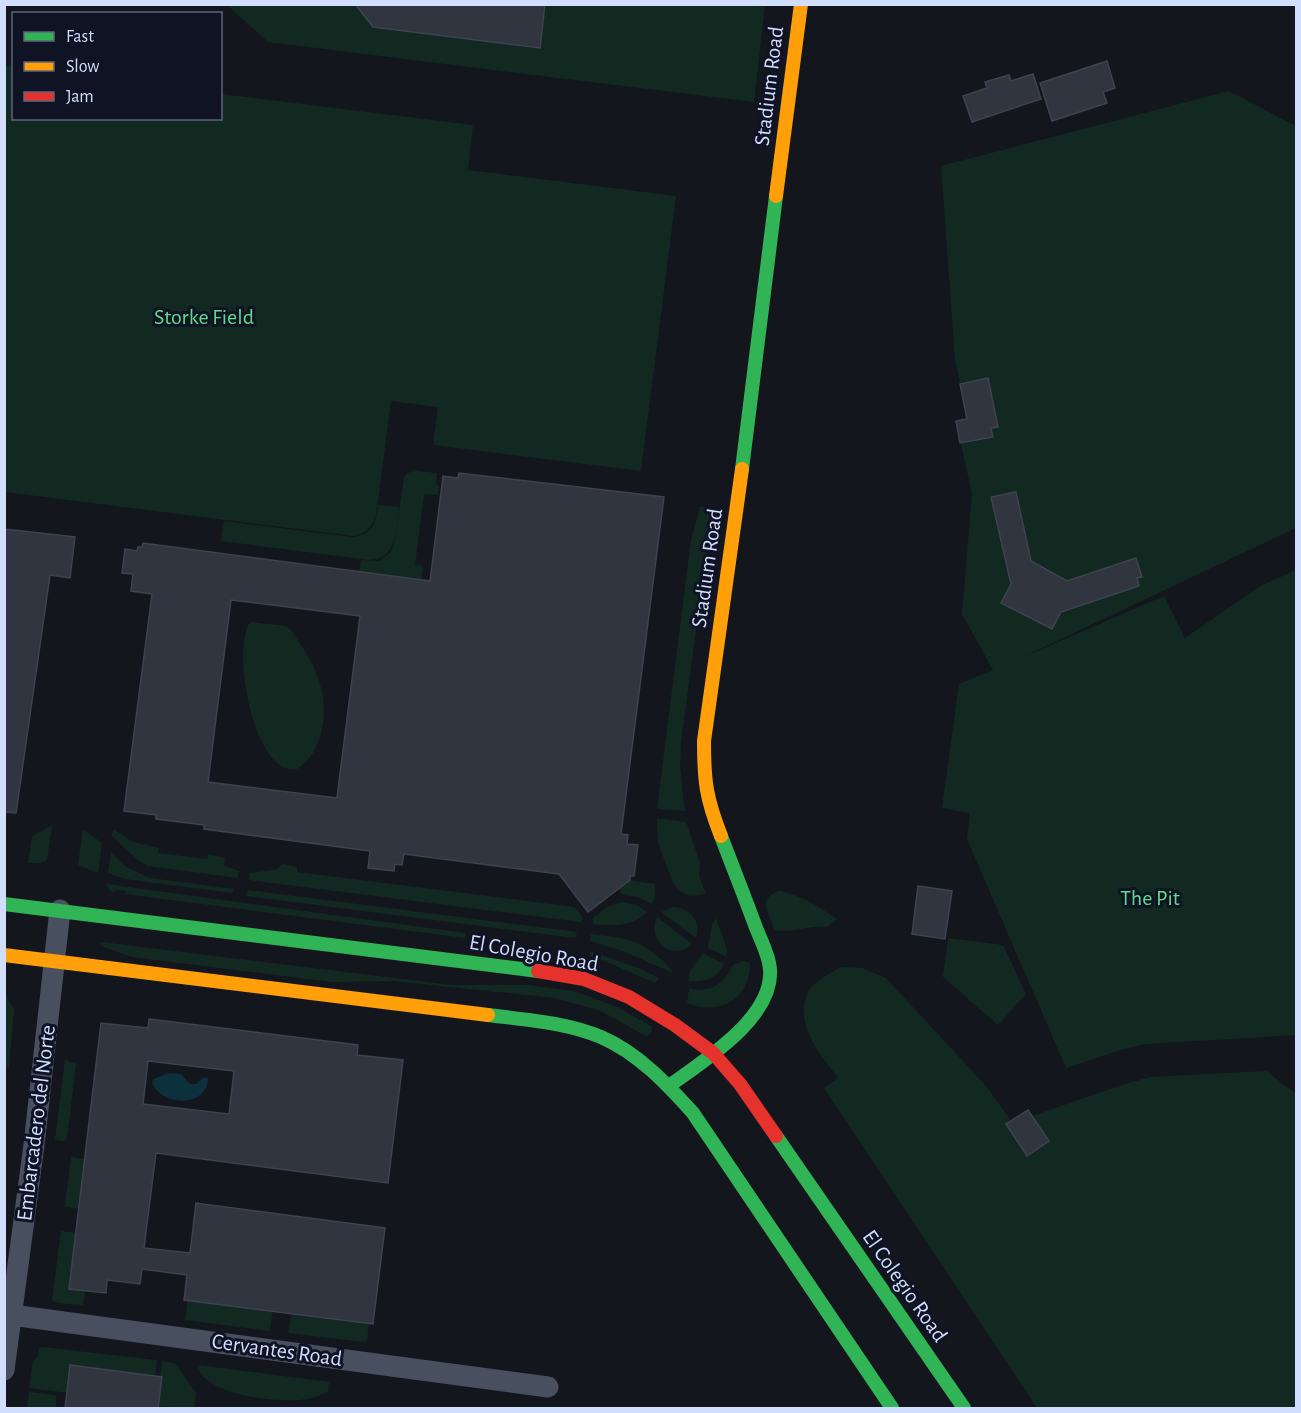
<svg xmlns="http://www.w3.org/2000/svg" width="1301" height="1413" font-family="'Alegreya Sans',sans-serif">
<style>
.green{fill:#122921}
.water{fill:#0c303c}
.building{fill:#313540;stroke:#3e4251;stroke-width:1.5;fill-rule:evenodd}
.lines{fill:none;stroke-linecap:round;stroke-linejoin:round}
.street{stroke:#48505f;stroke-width:21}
.fast{stroke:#30b455;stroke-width:14}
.slow{stroke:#ff9f0a;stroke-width:14}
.jam{stroke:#e5322d;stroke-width:14}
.labels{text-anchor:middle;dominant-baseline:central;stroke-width:6;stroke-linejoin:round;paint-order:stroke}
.street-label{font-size:22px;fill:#d2defe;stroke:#0f1323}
.park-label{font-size:22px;fill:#60dc8a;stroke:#0f1323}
</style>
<rect width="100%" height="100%" fill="#14161e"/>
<!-- green -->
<g class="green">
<polygon points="227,5 765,5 754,102 268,42"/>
<path d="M5,65L13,67L14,118H220L221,94L473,125L468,170L676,196L641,471L433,445L438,407L391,401L376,516C371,527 366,534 354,536L5,492Z"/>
<polygon points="1229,91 1296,126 1296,528 1021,658 1164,596 1185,638 1262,585 1296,570 1296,1035 1146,1044 1124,1049 1066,1068 967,839 970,813 942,808 959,684 993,670 962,614 972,494 956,421 967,418 955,359 941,166"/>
<polygon points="416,471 437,473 436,485 439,485 438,495 424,494 415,565 423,566 416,621 408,588 409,578 359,572 361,560 379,561 391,552 395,539 404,477 407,473"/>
<path d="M378,505L399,507C396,529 398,559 369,560L221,541L224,521L353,537C373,534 376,523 378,505Z"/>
<polygon points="700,507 712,508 681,743 680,766 685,811 657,809 691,540"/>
<path d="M250,622L286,626L291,630C312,660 330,690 322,728C319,746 312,758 297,769C254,778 231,650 250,622Z"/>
<polygon points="657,818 686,822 700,863 699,876 706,894 690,896 678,890 673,883 658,843"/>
<polygon points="52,826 47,860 40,863 28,863 32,836"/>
<polygon points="83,829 102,843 98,873 78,865"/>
<polygon points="113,829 133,842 159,848 158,853 207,859 209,854 225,858 224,866 239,871 238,878 147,866 132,855 112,836"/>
<polygon points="111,852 126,867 150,878 234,889 232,893 125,879 108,873"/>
<polygon points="282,864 297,867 297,872 575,907 582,917 582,922 249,880 250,873 278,869"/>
<polygon points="621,879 655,884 655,896 652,904 638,897 623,895 619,891"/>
<polygon points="106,884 466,933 465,938 125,894 126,891 115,890 113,892 110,891"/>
<polygon points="248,890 577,932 575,938 247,896"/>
<path d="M779,891C801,895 818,906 837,919L827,927C807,925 794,933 775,930C768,914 757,898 779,891Z"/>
<path d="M622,902L636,905L647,912C631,927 614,926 593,924V918L609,906Z"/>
<path d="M674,907C691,909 701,921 696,938L661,912Z"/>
<path d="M657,917L692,944C673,962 646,941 657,917Z"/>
<polygon points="716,918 727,949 727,954 725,956 708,948 712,925"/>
<path d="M591,934C619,938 635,937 657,956C663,961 669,966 673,973L623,951L590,941Z"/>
<polygon points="948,938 1003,945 1026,994 998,1025 943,977"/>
<polygon points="102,942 451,985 528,985 574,991 617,1007 651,1026 652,1032 648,1036 644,1035 601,1011 555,998 392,981 332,982 132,957 101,946 99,943"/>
<polygon points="590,951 641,969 659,978 655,983 607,962 589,956"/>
<path d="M703,953L724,964C716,980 705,982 688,981L690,971Z"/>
<path d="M743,961L750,963C750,1000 719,1016 687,1003L689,989C713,992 722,985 733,965Z"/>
<path d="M841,967L862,968L886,978L987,1087L1011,1121L1028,1110L1032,1116L1119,1086L1150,1077L1266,1071L1296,1094V1408H1037L824,1088L838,1078C822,1056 796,1027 806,997C810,983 829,974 841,967Z"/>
<polygon points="4,994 14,1009 9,1068 5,1067"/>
<polygon points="65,1060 76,1064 67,1138 64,1141 55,1140"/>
<polygon points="71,1157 89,1160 83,1200 76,1209 65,1206"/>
<polygon points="61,1231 94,1235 83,1305 58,1303 52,1300"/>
<polygon points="188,1297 273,1307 270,1331 185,1320"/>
<polygon points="292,1310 369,1319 367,1341 363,1342 288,1333"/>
<polygon points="42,1347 157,1360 155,1378 69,1393 29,1388 33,1361 38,1356 39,1348"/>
<polygon points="162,1361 175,1363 196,1393 194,1408 156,1406"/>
<path d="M198,1365L329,1382L328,1391C321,1395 314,1398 307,1399C282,1404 202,1396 198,1365Z"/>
<polygon points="29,1392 56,1395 56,1408 27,1408"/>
</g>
<!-- water -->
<path class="water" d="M169,1073L181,1074L190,1084H196L204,1077L208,1078C208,1108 160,1107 152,1082L154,1079Z"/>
<!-- building -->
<g class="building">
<polygon points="355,4 545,4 540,48 373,27"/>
<polygon points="1107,61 1115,88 1103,92 1107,103 1052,121 1040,83"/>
<polygon points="1033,74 1041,99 972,122 963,96 987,88 985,82 1009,75 1011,81"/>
<polygon points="988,378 998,427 991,428 993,437 960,443 956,421 967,419 960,384"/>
<path d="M459,473L664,497L621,834L628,835L627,844L638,845L634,876H630V880L588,912L559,874L404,854L402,865L395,864L394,871L368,868L370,851L204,829V825L156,819V815L124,811L152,594L131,591L133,574L122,573L125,549L137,551L138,547H142L143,543L430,581L443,476L458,478ZM231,600L360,616L337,798L208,782Z"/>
<polygon points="1016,492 1031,561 1067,581 1136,558 1142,577 1137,578 1139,586 1061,612 1052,629 1001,603 1011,584 991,497"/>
<polygon points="4,529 75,537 70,578 50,575 16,813 4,812"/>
<polygon points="918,886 952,891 945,939 912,934"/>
<path d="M149,1019L358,1045L357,1055L403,1060L388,1183L156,1153L144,1248L190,1253L196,1203L385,1228L373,1324L184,1300L187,1275L142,1269L140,1284L107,1280L106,1293L69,1289L101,1023L148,1028ZM148,1061L234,1071L229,1114L143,1104Z"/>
<polygon points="1028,1110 1049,1141 1027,1156 1006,1124"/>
<polygon points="70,1365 162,1377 158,1408 65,1408"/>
</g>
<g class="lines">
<!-- street -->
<g class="street">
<polyline points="4,1314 548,1387"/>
<polyline points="4,1370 34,1145 60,910"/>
</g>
<!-- fast -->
<g class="fast">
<polyline points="742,469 776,196"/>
<polyline points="4,904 538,971"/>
<path d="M488,1015C526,1020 565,1022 601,1037C638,1053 667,1084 693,1113L892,1408"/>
<path d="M669,1086C703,1061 774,1018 770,969C769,954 760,939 755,925C744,895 732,865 721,836"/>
<polyline points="776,1136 964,1408"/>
</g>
<!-- slow -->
<g class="slow">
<polyline points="776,196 801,4"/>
<path d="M721,836C706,798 704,781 704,741L742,469"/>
<polyline points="4,955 488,1015"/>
</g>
<!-- jam -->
<polyline class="jam" points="538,971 584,979 629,997 675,1025 713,1053 740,1084 776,1136"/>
</g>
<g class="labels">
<!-- street labels -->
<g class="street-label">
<text transform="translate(769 86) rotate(-83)">Stadium Road</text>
<text transform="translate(707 568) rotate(-82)">Stadium Road</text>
<text transform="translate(534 953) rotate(10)">El Colegio Road</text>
<text transform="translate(36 1123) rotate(-83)">Embarcadero del Norte</text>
<text transform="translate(905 1286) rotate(55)">El Colegio Road</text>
<text transform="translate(277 1350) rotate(8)">Cervantes Road</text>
</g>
<!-- park labels -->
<g class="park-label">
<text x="204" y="317">Storke Field</text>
<text x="1150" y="898">The Pit</text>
</g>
</g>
<!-- border -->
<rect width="1301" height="1413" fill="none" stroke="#d2defe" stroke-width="12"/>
<!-- legend -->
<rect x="12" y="12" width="210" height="108" fill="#0f1323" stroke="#5d647b" stroke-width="1.5"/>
<rect x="24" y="32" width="30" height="9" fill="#30b455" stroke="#5d647b" stroke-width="1.5"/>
<text x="66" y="42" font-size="18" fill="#d2defe">Fast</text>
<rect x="24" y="62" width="30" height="9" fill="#ff9f0a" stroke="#5d647b" stroke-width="1.5"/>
<text x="66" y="72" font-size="18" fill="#d2defe">Slow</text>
<rect x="24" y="92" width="30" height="9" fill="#e5322d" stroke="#5d647b" stroke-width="1.5"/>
<text x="66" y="102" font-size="18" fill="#d2defe">Jam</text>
</svg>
